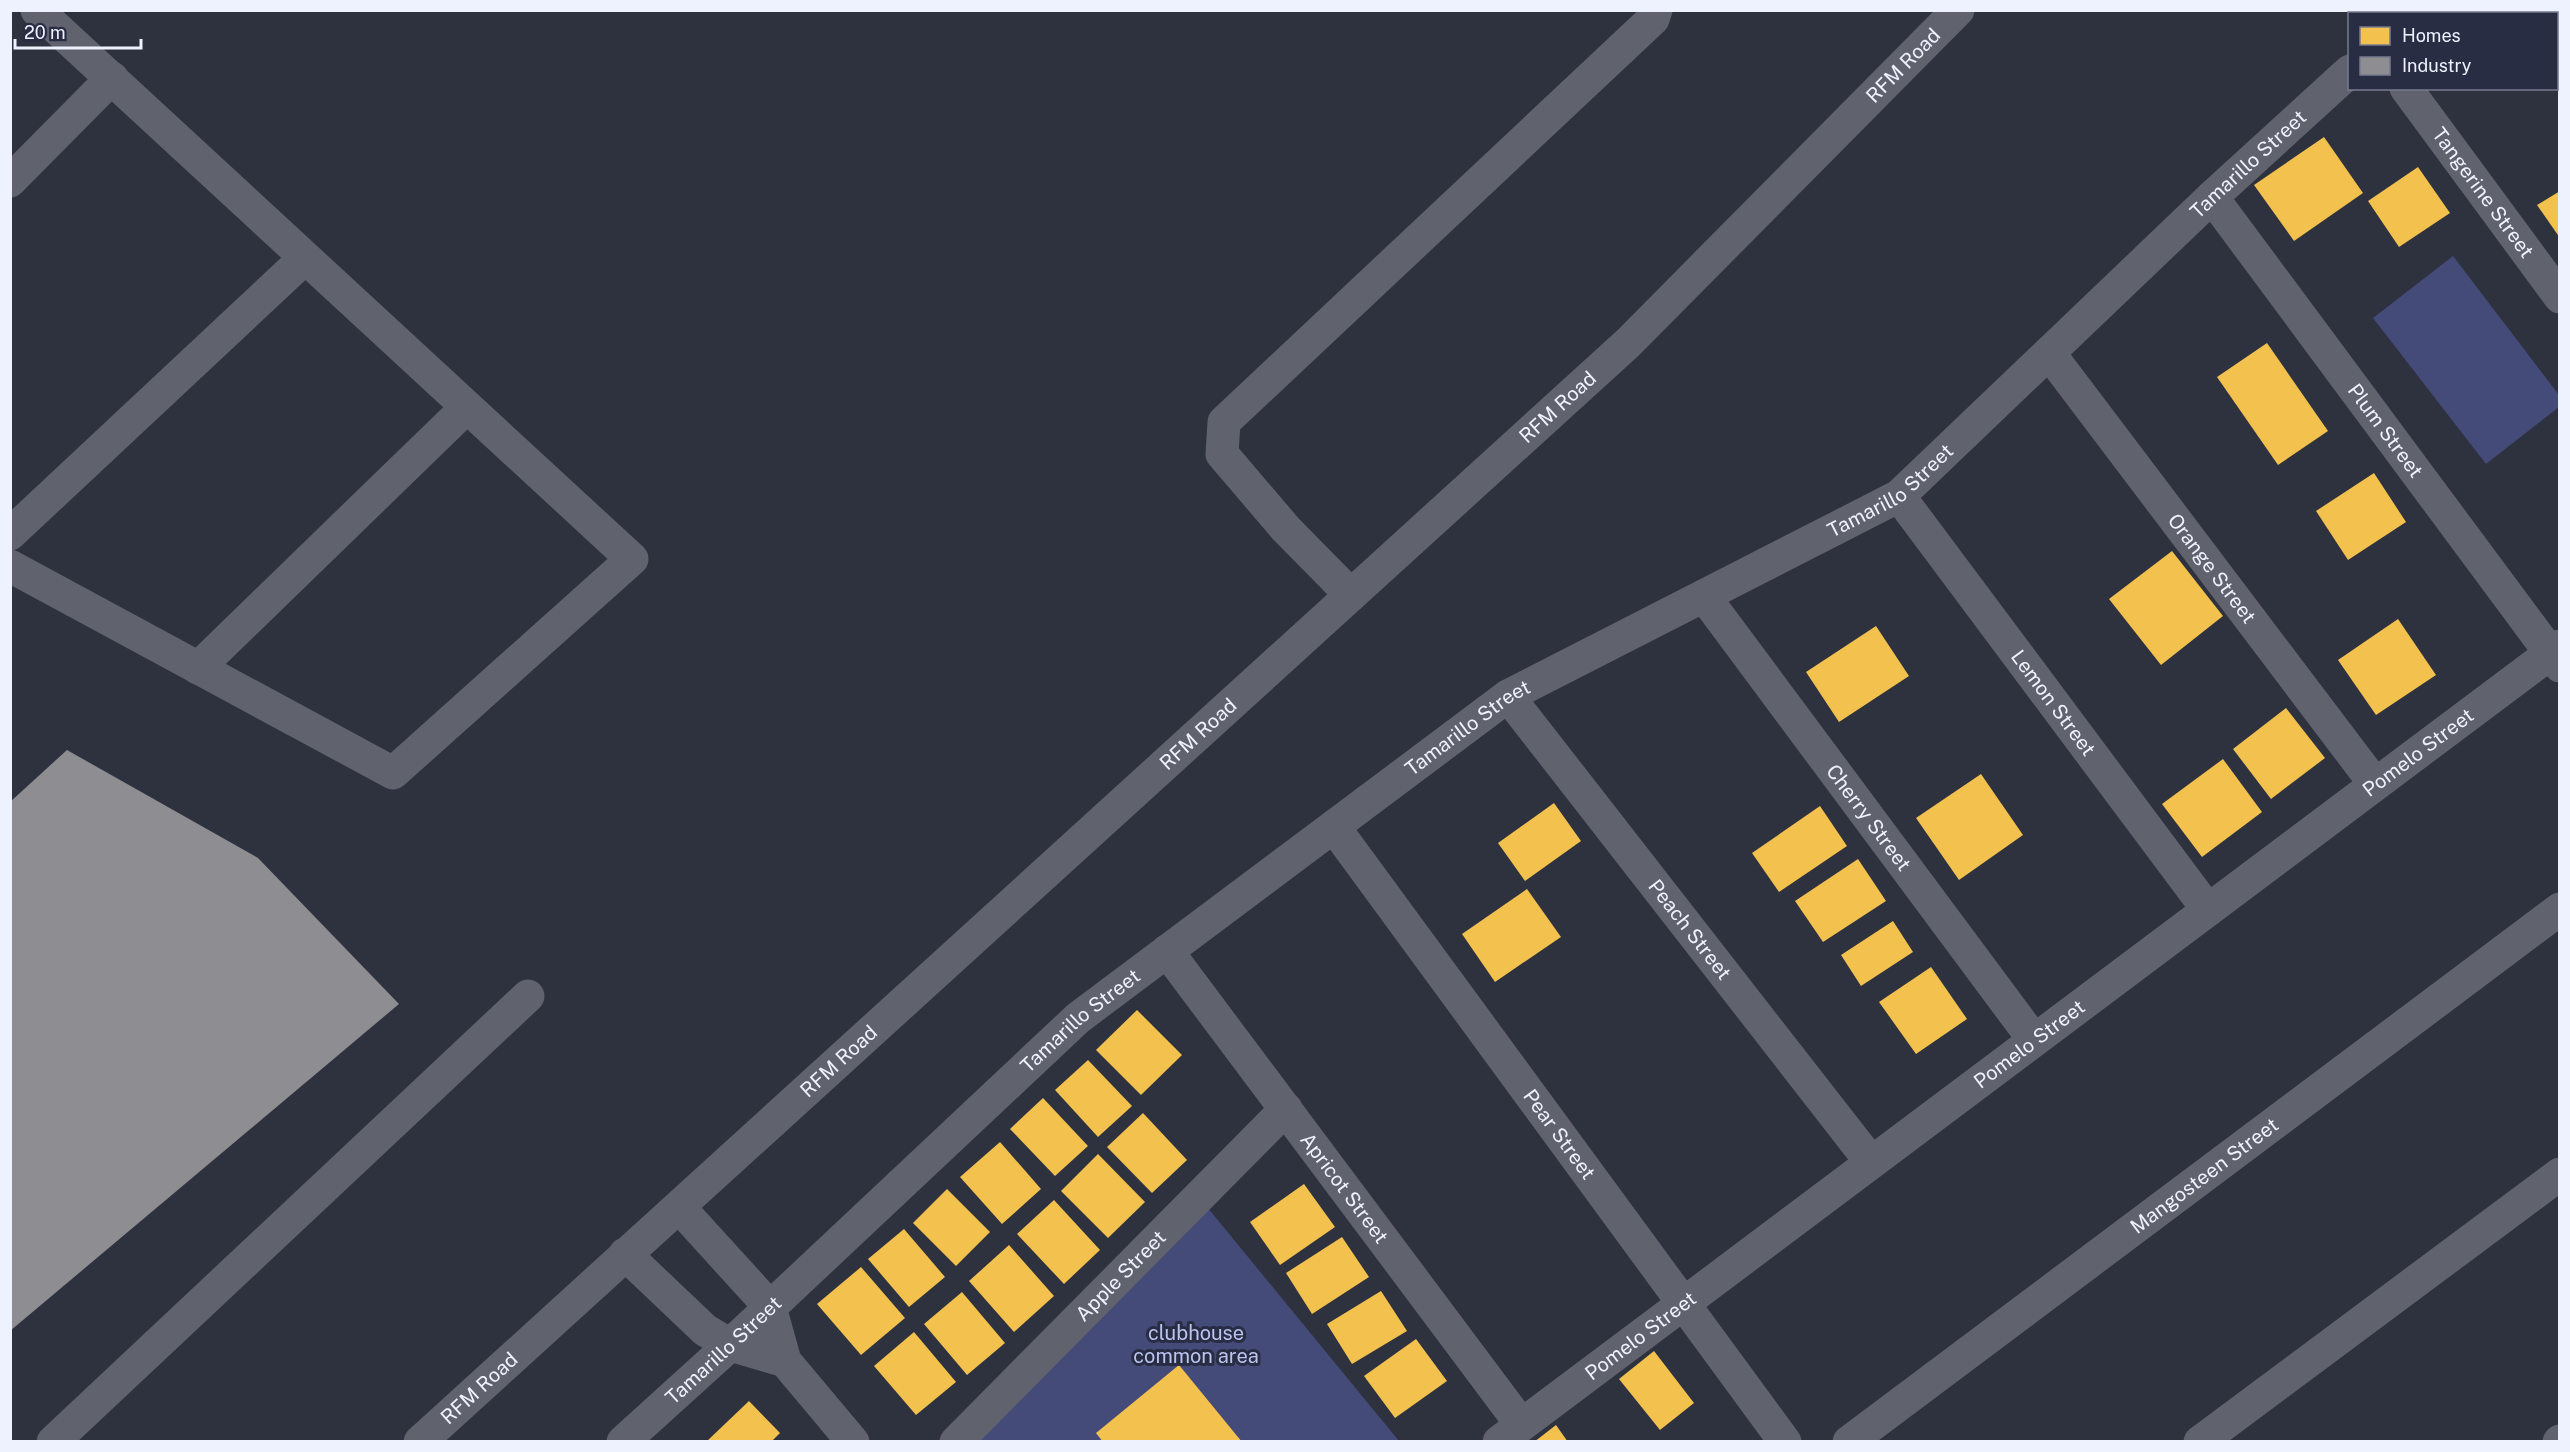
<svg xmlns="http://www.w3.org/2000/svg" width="2570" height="1452" font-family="'Public Sans',sans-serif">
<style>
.green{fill:#444b78}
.homes{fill:#f2c14e}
.industry{fill:#8d8d92}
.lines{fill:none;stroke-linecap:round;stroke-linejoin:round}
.minor{stroke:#60626d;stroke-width:33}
.labels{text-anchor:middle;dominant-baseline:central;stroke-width:6;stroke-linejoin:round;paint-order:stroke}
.street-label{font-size:20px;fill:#eef1fe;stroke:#282d44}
.park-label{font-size:20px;fill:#bbc4ef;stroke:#282d44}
</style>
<rect width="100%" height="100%" fill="#2e313e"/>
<!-- green -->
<g class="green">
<polygon points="2453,256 2559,395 2559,407 2486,464 2373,318"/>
<polygon points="1203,1202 1399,1441 964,1442"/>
</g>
<!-- homes -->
<g class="homes">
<polygon points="2324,137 2363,193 2294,241 2254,185"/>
<polygon points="2418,167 2450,213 2399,247 2368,201"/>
<polygon points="2560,191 2560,238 2537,205"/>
<polygon points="2267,343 2328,431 2278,465 2217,377"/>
<polygon points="2374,473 2406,522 2348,560 2316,511"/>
<polygon points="2172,551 2223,616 2161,665 2109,599"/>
<polygon points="2398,619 2436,675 2376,715 2338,660"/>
<polygon points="1876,626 1909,676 1839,722 1806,672"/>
<polygon points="2286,708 2325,758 2271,799 2233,749"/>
<polygon points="2223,759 2262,812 2202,857 2162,804"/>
<polygon points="1981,774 2023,835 1959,880 1916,818"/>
<polygon points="1554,803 1581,841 1525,881 1498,843"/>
<polygon points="1820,806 1847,846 1779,892 1752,853"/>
<polygon points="1858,859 1886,901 1823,942 1795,901"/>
<polygon points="1527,889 1561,937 1495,982 1462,934"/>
<polygon points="1893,921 1913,952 1861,986 1841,955"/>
<polygon points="1931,967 1967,1019 1916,1054 1879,1002"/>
<polygon points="1137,1010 1182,1055 1141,1095 1096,1050"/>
<polygon points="1088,1060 1132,1106 1098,1137 1055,1090"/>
<polygon points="1043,1098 1088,1146 1055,1176 1010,1129"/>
<polygon points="1143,1113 1187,1160 1152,1193 1107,1147"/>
<polygon points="1000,1142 1041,1189 1002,1224 960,1177"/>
<polygon points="1098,1154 1145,1202 1108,1238 1061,1191"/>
<polygon points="1304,1184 1335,1227 1280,1265 1250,1222"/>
<polygon points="947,1189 990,1232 956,1266 913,1223"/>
<polygon points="1054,1200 1100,1250 1064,1284 1017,1234"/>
<polygon points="904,1229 945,1277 909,1307 868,1259"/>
<polygon points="1342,1237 1369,1277 1312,1314 1286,1273"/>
<polygon points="1009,1245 1054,1296 1014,1332 969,1281"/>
<polygon points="861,1267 905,1318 861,1355 817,1304"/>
<polygon points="1381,1291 1407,1331 1352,1364 1327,1324"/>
<polygon points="962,1292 1005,1343 967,1375 924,1324"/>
<polygon points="914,1332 956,1382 916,1415 874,1366"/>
<polygon points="1416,1339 1447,1381 1395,1418 1364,1376"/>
<polygon points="1654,1351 1694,1403 1660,1430 1619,1379"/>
<polygon points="1179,1365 1242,1442 1103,1442 1096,1433"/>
<polygon points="749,1401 780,1433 771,1442 706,1442"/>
<polygon points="1556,1425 1568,1442 1534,1442"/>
</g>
<!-- industry -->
<polygon class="industry" points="67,750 258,858 399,1004 10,1331 10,802"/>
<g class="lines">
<!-- minor -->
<g class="minor">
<polyline points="2413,14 2416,10"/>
<path id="s1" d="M2406,88L2560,297"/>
<polyline points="10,181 112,78"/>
<path id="s2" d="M2212,197L2560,666"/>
<path id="s3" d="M2049,353L2375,784"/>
<path id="s4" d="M1899,496L2208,910"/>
<polyline points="10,534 305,258"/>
<polyline points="10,566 393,773 632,559 37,10"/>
<polyline points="1351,595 1286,529 1222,454 1224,422 1653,19 1656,10"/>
<path id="s5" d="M1704,596L2034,1040"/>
<polyline points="198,668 467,407"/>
<path id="s6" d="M1508,696L1871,1162"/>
<path id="s7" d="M1334,827L1785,1442"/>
<path id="s8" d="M1167,951L1521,1424"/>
<polyline points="679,1207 770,1307 785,1361 853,1442"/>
<polyline points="625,1254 705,1330 730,1345 785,1361"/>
<polyline points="53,1442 528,996"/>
<path id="s9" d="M420,1442L1628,343L1958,10"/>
<path id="s10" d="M623,1442L730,1345L1078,1018L1508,696L1899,496L2212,197L2350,71"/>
<path id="s11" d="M956,1442L1286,1109"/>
<path id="s12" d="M1499,1442L2560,646"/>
<path id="s13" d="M1849,1442L2560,909"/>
<polyline points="2200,1442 2560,1174"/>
<polyline points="2559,1442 2560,1441"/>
</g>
</g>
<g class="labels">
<!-- street labels -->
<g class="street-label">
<text stroke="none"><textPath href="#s9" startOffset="2024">RFM Road</textPath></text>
<text stroke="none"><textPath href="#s10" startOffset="2080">Tamarillo Street</textPath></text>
<text stroke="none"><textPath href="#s1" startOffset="130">Tangerine Street</textPath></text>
<text stroke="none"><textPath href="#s9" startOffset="1538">RFM Road</textPath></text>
<text stroke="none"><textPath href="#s2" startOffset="291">Plum Street</textPath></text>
<text stroke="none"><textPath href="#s10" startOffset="1594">Tamarillo Street</textPath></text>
<text stroke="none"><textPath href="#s3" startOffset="270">Orange Street</textPath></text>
<text stroke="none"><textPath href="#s4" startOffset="258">Lemon Street</textPath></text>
<text stroke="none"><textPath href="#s10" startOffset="1108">Tamarillo Street</textPath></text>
<text stroke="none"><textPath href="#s9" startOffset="1052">RFM Road</textPath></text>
<text stroke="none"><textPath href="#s12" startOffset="1149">Pomelo Street</textPath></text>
<text stroke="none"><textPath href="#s5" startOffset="276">Cherry Street</textPath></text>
<text stroke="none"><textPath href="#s6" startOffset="296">Peach Street</textPath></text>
<text stroke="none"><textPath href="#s10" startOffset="622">Tamarillo Street</textPath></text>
<text stroke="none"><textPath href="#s12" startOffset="663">Pomelo Street</textPath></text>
<text stroke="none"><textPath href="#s9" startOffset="566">RFM Road</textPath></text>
<text stroke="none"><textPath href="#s7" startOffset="381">Pear Street</textPath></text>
<text stroke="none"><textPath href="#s13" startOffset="444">Mangosteen Street</textPath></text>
<text stroke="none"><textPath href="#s8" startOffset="296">Apricot Street</textPath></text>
<text stroke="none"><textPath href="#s11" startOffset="234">Apple Street</textPath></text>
<text stroke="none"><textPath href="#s12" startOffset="177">Pomelo Street</textPath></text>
<text stroke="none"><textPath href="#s10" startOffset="136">Tamarillo Street</textPath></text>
<text stroke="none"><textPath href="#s9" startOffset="80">RFM Road</textPath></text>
</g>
<!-- park labels -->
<g class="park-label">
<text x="1196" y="1333">clubhouse<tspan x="1196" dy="23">common area</tspan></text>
</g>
</g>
<!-- border -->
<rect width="2570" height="1452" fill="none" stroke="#eef1fe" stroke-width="24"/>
<!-- legend -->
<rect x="2348" y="12" width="210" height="78" fill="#282d44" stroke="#777b8e" stroke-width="1.5"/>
<rect x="2360" y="27" width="30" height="18" fill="#f2c14e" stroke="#777b8e" stroke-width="1.5"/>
<text x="2402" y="42" font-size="18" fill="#eef1fe">Homes</text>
<rect x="2360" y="57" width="30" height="18" fill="#8d8d92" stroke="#777b8e" stroke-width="1.5"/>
<text x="2402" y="72" font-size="18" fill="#eef1fe">Industry</text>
<!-- scale -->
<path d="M15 39v9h126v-9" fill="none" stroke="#eef1fe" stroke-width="3"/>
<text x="24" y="39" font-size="18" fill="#eef1fe" stroke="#282d44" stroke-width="4.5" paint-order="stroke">20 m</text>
</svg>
